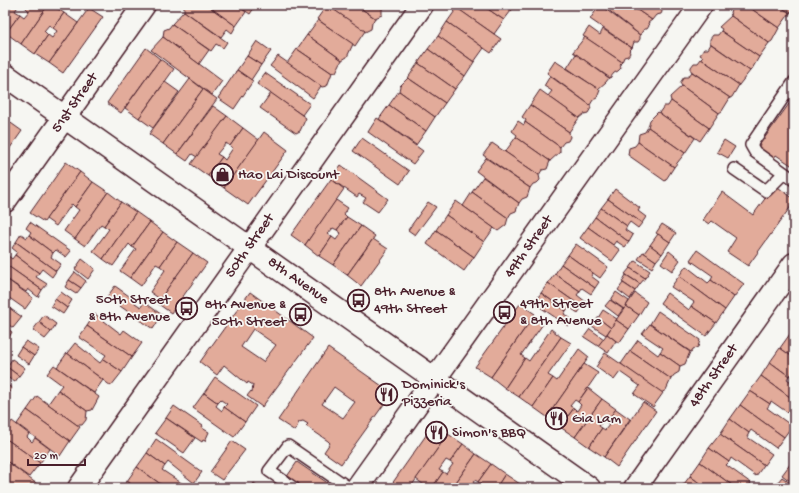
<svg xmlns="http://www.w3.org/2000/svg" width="799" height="493" font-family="'Gochi Hand',sans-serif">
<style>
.building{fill:#e2ab9a;stroke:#4a1f2b;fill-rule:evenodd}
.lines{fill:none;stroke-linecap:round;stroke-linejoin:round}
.lane-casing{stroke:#4a1f2b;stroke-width:14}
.street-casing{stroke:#4a1f2b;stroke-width:25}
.lane{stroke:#f6f6f2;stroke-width:11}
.street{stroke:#f6f6f2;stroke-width:22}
.labels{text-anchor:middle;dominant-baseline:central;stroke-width:3.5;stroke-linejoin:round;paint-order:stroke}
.street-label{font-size:15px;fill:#4a1f2b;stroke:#f6f6f2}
.poi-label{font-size:15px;fill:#4a1f2b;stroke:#f6f6f2;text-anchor:start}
</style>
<rect width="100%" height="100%" fill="#f6f6f2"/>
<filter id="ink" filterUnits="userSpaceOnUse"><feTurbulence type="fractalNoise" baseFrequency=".025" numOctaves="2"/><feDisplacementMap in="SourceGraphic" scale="8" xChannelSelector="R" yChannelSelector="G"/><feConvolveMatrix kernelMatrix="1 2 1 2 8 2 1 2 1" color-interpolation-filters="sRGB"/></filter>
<g filter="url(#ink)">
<!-- building -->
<g class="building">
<polygon points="6,5 19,5 15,11 20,14 6,33"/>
<polygon points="26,5 48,5 21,44 6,33 20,14 24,17 29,11 25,7"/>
<polygon points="48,5 52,5 64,13 53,28 49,25 44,31 48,35 35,54 21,44"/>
<polygon points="184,5 207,5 236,26 232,33 227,29 221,37 184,11"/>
<polygon points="207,5 237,5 246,12 236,26"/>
<polygon points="237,5 256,5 250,14"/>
<polygon points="327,5 356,5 375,18 372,23 371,29 365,32"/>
<polygon points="327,5 365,31 355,46 317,19"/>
<polygon points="356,5 385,5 382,9 382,15 375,18"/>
<polygon points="461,5 482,5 504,20 494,34 458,9"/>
<polygon points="482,5 511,5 514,7 504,20"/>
<polygon points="600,5 640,35 640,39 638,42 634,42 632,48 590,19"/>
<polygon points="602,5 630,5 652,20 648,23 649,26 647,29 644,29 640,35"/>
<polygon points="630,5 661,5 662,12 661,14 656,15 652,20"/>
<polygon points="739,5 746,5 779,28 772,41 769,43 731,16 730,12 734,7"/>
<polygon points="746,5 778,5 790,13 779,28"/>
<polygon points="778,5 794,5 794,10 790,13"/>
<polygon points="89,8 103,17 63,73 49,63"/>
<polygon points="457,8 501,39 491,53 447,22"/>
<polygon points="184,11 227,42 223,48 216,44 211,51 172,24"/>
<polygon points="64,13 78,23 49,63 35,54 48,35 52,38 57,31 53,28"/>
<polygon points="731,16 769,43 759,57 721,31 722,29 719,27"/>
<polygon points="318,20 353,44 347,57 342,60 307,35"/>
<polygon points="447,22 484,48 474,62 438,36"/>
<polygon points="172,24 209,50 199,64 163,37 164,30 169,28"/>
<polygon points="589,27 600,35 603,29 632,48 629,51 630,53 628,56 624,57 622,62 583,36"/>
<polygon points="721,31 759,57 752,69 750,71 710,43 710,39 713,35 718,35"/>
<polygon points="307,35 342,60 336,72 332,73 297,49"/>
<polygon points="438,36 474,62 465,76 428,49"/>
<polygon points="163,37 222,81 212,95 151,50"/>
<polygon points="585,37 622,62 620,64 621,68 618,71 614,73 610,78 573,52"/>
<polygon points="257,41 271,51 261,65 247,56"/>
<polygon points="711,44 750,71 739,85 701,59 703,57 700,55 704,49 708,49"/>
<polygon points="146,48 160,59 121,113 107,103"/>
<polygon points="297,49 332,73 327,86 322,87 287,63"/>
<polygon points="428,49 465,76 455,89 418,63"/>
<polygon points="576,54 609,78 606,82 598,89 567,68"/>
<polygon points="247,56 261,65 251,80 237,70"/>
<polygon points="278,56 321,86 313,98 270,66"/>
<polygon points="160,59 174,69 139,118 125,108"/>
<polygon points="701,59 739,85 732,97 730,98 691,71 691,67 694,63 698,63"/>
<polygon points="555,61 600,90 597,98 593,100 590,105 547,73"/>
<polygon points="418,63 455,89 445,103 408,78"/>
<polygon points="237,70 253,81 234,109 218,98"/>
<polygon points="692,72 730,98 722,111 719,113 682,86 680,83 684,77 688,77"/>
<polygon points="265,73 310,104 302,115 257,84"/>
<polygon points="550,76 590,105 591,108 588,113 584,114 579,118 548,96 552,91 544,86"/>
<polygon points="408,78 445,103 435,117 399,91 400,86"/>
<polygon points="190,79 203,89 163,144 149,134"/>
<polygon points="165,82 179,92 153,128 139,118"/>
<polygon points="682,86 719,113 709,128 671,101 670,97"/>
<polygon points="203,89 217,99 177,154 163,144"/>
<polygon points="540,90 579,118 569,132 530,105"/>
<polygon points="399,91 435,117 426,131 389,105"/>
<polygon points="271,93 306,118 300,131 296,133 260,108"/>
<polygon points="794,97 794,167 776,155 774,158 758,147"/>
<polygon points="671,101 709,128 700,141 659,113 664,106 668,106"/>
<polygon points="389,105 426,131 416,145 379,119"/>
<polygon points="530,105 569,132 570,137 568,141 564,142 560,147 525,122 526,120 522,117"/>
<polygon points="213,106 227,116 197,157 192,154 187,161 177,154"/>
<polygon points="658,112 695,138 685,153 648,127 650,120"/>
<polygon points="227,116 243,128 230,146 226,143 217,154 222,157 208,176 191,164"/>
<polygon points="377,118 423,151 413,164 368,132"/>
<polygon points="8,121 22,131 5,155 5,125"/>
<polygon points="518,121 524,125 525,122 560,147 560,152 550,161 516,137 517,135 512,131"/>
<polygon points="648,127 685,153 674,167 638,142 639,134 645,132"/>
<polygon points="243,128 259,140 224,188 208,176 222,157 225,160 233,148 230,146"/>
<polygon points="264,132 288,150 248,205 224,188"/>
<polygon points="516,137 550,161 547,169 542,170 539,175 505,152"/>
<polygon points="362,138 409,171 400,184 353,151"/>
<polygon points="724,140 735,147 728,158 717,152"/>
<polygon points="638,142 674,167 665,181 628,155 629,148 635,146"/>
<polygon points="492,143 539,175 540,180 537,183 533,184 530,188 483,155"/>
<polygon points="486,158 530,188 527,197 522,199 519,203 476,171"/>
<polygon points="66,162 80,172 44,222 30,213"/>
<polygon points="341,165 388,199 378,212 363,202 366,198 359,194 357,197 331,179"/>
<polygon points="80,172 93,182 75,207 72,204 56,226 46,219"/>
<polygon points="483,177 519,203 516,211 511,213 508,218 472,192"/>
<polygon points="331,179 344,189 305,245 291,235"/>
<polygon points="93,182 108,192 75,239 64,231 79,210 75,207"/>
<polygon points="775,185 794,199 794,202 748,266 727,252 736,238 712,221 709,224 703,220 722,192 753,215"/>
<polygon points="615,189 640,208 638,211 646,217 642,223 608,199"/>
<polygon points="108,192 121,202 104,226 101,224 85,246 75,239"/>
<polygon points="472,192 508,218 506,225 498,231 463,206"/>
<polygon points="608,199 642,223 638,228 630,222 627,226 601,208"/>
<polygon points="336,200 348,208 344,214 347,217 337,230 333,228 328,234 332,237 319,256 305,245"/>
<polygon points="456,201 494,228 484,242 446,215"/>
<polygon points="121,202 136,212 103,259 93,251 109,229 104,226"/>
<polygon points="428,202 436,207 415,235 408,230"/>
<polygon points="601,208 627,226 625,230 633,235 629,242 595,217"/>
<polygon points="136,212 150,222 132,247 129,244 113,266 103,259"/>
<polygon points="446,215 484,242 474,257 436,230"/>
<polygon points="347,217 361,226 333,265 319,256 332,237 336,240 341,233 337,230"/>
<polygon points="595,217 629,242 625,247 616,241 613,245 588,227"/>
<polygon points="30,222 71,251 66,257 56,250 53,253 29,235 31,232 26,228"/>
<polygon points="150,222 163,232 130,278 120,271 136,249 132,247"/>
<polygon points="662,224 676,233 670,242 656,233"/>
<polygon points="361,226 375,236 347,275 333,265"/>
<polygon points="588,227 620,250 612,261 580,238"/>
<polygon points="436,230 474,257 464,271 427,244"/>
<polygon points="163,232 177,242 160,266 156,264 141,286 130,278"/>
<polygon points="21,234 27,238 29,235 53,253 51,257 61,264 56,271 16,242"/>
<polygon points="658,234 670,242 662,254 650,245"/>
<polygon points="373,239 388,249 361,286 347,275"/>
<polygon points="16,242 56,271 52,277 42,269 39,273 15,255 17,252 12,248"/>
<polygon points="177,242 193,253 160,299 150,292 165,270 160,266"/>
<polygon points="576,244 608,267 600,278 568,255"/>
<polygon points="650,245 662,254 656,261 644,253"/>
<polygon points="697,250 744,284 734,297 711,280 713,276 690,260"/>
<polygon points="669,251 680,260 672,271 661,263"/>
<polygon points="643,252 656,261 652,268 638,259"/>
<polygon points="193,253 207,263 171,313 157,303"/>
<polygon points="7,255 12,259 15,255 39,273 36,277 47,284 42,290 5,264"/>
<polygon points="568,255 593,273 591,276 599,282 595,288 561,264"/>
<polygon points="82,259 95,269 88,279 75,269"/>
<polygon points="635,261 650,271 645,278 630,268"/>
<polygon points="5,264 42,290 38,297 28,289 26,292 5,278"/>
<polygon points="561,264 595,288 591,294 582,288 580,291 555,274"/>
<polygon points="686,266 708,283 711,280 734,297 725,310 679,276"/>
<polygon points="630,268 645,278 640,284 625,274"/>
<polygon points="75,272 86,281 81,288 69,280"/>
<polygon points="555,274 580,291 577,295 586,302 582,307 548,283"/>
<polygon points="626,275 640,284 635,291 622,282"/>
<polygon points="679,276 725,310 716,323 691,306 694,302 671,287"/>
<polygon points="5,278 33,298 25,309 5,295"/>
<polygon points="69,280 81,288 76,294 65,287"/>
<polygon points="548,283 582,307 578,313 569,307 566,311 541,293"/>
<polygon points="623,283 635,291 630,299 618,290"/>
<polygon points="115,286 136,301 135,303 141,307 144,302 162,315 153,329 107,297"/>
<polygon points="61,292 72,300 67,308 55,299"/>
<path d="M250,292L313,338L262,407L247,396L251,391L252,392L253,385L248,382L247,384L224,365L217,375L200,362ZM253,329L276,345L263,362L241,347Z"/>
<polygon points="616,292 629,301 624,309 611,300"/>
<polygon points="541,293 566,311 564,314 573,320 568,326 534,303"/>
<polygon points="635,293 647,302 639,315 626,306"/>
<polygon points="667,293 689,310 691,306 716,323 706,336 660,303"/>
<polygon points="55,299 67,308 63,314 51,306"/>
<polygon points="610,300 623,309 618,316 605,306"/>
<polygon points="520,304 535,314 491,377 475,367"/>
<polygon points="5,305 22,317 13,328 5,322"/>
<polygon points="626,306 639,315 629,329 616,320"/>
<polygon points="603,310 617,319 611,328 598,318"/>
<polygon points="658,311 700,340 698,347 693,349 691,352 650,324"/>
<polygon points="95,314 121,334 124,330 142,343 132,357 87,326"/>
<polygon points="44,315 56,324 51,332 39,322"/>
<polygon points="533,317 543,324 521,355 525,358 505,388 491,377"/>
<polygon points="598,318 611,328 606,335 592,326"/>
<polygon points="616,320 629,329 619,343 607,334"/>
<polygon points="39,322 51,332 45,339 33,330"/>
<polygon points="650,324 690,352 685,364 680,366 660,352 663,348 642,334"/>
<polygon points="87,326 132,357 122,372 103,359 106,355 79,337"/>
<polygon points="5,327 12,332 8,339 5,337"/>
<polygon points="551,329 561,337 519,397 505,388 525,358 529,361"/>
<polygon points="590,329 604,339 598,346 584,337"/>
<polygon points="794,329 794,337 790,334"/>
<polygon points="607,334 616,341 608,353 598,346"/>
<polygon points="790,334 794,337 794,358 780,348"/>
<polygon points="561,337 571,343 548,375 553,378 533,407 519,397"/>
<polygon points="638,340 658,355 660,352 680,366 679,372 674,375 671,379 630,351"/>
<polygon points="26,341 39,349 34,356 21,347"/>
<polygon points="75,343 100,363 103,359 122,372 111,386 67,353"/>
<polygon points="21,347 34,356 29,364 16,355"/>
<path d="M328,348L392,393L341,464L324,452L330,443L328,441L306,426L308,424L303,421L299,422L295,431L278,420ZM334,387L355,402L343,418L322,404Z"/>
<polygon points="780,348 794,358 794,375 792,373 789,376 770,362"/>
<polygon points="579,349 589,357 547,417 533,407 553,378 557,381"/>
<polygon points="630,351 671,379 666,390 661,393 621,364"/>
<polygon points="67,353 103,380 94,393 57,367"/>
<polygon points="605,353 663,393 653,407 634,394 640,386 620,372 614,380 596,367"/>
<polygon points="12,359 25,368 19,376 7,367"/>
<polygon points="770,362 789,376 787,379 794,384 794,400 761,376"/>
<polygon points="584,364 598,373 578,402 575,400 570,406 574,408 560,427 547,417"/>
<polygon points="54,365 99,397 92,410 87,411 58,390 62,385 47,374"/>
<polygon points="7,367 19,376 15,382 5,376"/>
<polygon points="761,376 794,400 794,417 771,401 770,404 750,391"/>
<polygon points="215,377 256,406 245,422 224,407 227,404 221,400 218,403 204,393"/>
<polygon points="5,384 12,388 6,396 5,395"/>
<polygon points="588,388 602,399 575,437 560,427 574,408 577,411 581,405 578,402"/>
<polygon points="58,390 87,411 86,420 82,425 77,425 48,404"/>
<polygon points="750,391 770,404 767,408 792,426 784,437 740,405"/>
<polygon points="204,393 218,403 216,406 222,411 224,407 245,422 234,437 193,408"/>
<polygon points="37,396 80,427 70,441 27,410"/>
<polygon points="602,399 616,409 606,422 603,420 599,426 602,428 589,447 575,437"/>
<polygon points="643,402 656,411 617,467 604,457"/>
<polygon points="740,405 784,437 776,448 751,430 749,433 730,419"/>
<polygon points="174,406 203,426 202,428 209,432 205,441 203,440 202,442 166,418"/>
<polygon points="616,409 630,419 604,457 589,447 602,428 605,430 609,425 606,422"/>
<polygon points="27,410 70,441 60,456 17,424"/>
<polygon points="166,418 195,438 184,453 155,433"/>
<polygon points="730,419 749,433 747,437 772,454 764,465 720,434"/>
<polygon points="12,421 29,434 27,437 32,442 35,438 50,449 40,463 5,438 5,431"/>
<polygon points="434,424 448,434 410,488 389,488"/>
<polygon points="448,434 463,444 450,462 446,460 439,470 443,472 432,488 428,488 416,479"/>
<polygon points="720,434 764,465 756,476 731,458 729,462 709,448"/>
<polygon points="5,438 40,463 29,477 5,460"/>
<polygon points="156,439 202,472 194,483 168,462 165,466 147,453"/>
<polygon points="232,441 245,450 222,480 210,472"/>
<polygon points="463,444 476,454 452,488 432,488 443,472 446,474 453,464 450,462"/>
<polygon points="709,448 729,462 726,465 751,483 747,488 736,488 700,462"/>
<polygon points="147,453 165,466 162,470 189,488 166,488 137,467"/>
<polygon points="476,454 491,464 478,482 475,480 469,488 452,488"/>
<polygon points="794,459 794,484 782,475"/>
<polygon points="5,460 37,484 35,488 5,488"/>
<polygon points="297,462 329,484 326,488 301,488 286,478"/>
<polygon points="700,462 736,488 706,488 690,476"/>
<polygon points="491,464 505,474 496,488 479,488 481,484 478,482"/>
<polygon points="137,467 166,488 136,488 127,481"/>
<polygon points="505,474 520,484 517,488 496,488"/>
<polygon points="690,476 706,488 681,488"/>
<polygon points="782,477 794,486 794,488 773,488"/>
<polygon points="127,481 136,488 122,488"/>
<polygon points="254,483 261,488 250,488"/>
</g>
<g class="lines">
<defs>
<g id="lane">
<polyline points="794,82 751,145 755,152 794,180"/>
<polyline points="734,169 766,191 784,173"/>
<polyline points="294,488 269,471 288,446 349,488"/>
</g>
<g id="street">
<polyline points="5,75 589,488"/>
<polyline points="5,201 144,5"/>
<polyline points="79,488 422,5"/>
<polyline points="357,488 701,5"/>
<polyline points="635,488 794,264"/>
</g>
</defs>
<!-- lane casing -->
<use href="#lane" class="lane-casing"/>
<!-- street casing -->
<use href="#street" class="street-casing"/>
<!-- lane -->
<use href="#lane" class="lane"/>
<!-- street -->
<use href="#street" class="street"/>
</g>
</g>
<!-- icons -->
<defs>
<symbol id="shop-ring" viewBox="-11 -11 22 22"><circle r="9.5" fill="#f6f6f2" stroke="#4a1f2b" stroke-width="1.5"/><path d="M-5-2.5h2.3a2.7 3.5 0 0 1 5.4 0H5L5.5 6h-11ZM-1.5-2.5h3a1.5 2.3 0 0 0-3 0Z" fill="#4a1f2b"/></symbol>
<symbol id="bus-ring" viewBox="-11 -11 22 22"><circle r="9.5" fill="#f6f6f2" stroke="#4a1f2b" stroke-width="1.5"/><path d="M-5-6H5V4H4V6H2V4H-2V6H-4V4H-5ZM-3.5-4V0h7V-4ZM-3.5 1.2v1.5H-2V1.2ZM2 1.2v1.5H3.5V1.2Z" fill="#4a1f2b"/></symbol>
<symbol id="restaurant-ring" viewBox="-11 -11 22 22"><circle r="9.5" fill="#f6f6f2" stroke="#4a1f2b" stroke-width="1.5"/><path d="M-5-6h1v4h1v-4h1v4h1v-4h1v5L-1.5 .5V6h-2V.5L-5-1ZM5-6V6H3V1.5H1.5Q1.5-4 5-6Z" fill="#4a1f2b"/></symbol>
</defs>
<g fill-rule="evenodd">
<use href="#shop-ring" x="210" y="162" width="25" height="25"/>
<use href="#bus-ring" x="346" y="288" width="25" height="25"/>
<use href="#bus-ring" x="174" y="296" width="25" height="25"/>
<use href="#bus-ring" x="492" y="300" width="25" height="25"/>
<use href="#bus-ring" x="288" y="302" width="25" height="25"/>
<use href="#restaurant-ring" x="374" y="382" width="25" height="25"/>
<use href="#restaurant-ring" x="544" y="406" width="25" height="25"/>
<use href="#restaurant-ring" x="424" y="420" width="25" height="25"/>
</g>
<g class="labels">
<!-- street labels -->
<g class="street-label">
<text transform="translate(75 103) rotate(-55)">51st Street</text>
<text transform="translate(250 246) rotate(-55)">50th Street</text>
<text transform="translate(529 247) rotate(-55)">49th Street</text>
<text transform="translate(298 281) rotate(35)">8th Avenue</text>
<text transform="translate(714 376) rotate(-55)">48th Street</text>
</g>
<!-- poi labels -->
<g class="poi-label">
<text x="238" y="175">Hao Lai Discount</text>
<text x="374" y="292">8th Avenue &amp;<tspan x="374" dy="17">49th Street</tspan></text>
<text x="170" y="300" text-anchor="end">50th Street<tspan x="170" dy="17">&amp; 8th Avenue</tspan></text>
<text x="520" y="304">49th Street<tspan x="520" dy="17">&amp; 8th Avenue</tspan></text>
<text x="286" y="305" text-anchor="end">8th Avenue &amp;<tspan x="286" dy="17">50th Street</tspan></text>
<text x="402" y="385">Dominick's<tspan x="402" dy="17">Pizzeria</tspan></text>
<text x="572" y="419">Gia Lam</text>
<text x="452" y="433">Simon's BBQ</text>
</g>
</g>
<!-- margin -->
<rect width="799" height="493" fill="none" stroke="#f6f6f2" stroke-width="20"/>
<rect x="10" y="10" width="779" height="473" fill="none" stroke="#4a1f2b" stroke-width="1.5" filter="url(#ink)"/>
<!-- scale -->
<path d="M28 459v6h57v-6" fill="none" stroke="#4a1f2b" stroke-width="2"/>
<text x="34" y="459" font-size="12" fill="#4a1f2b" stroke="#f6f6f2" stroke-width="3" paint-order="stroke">20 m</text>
</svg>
